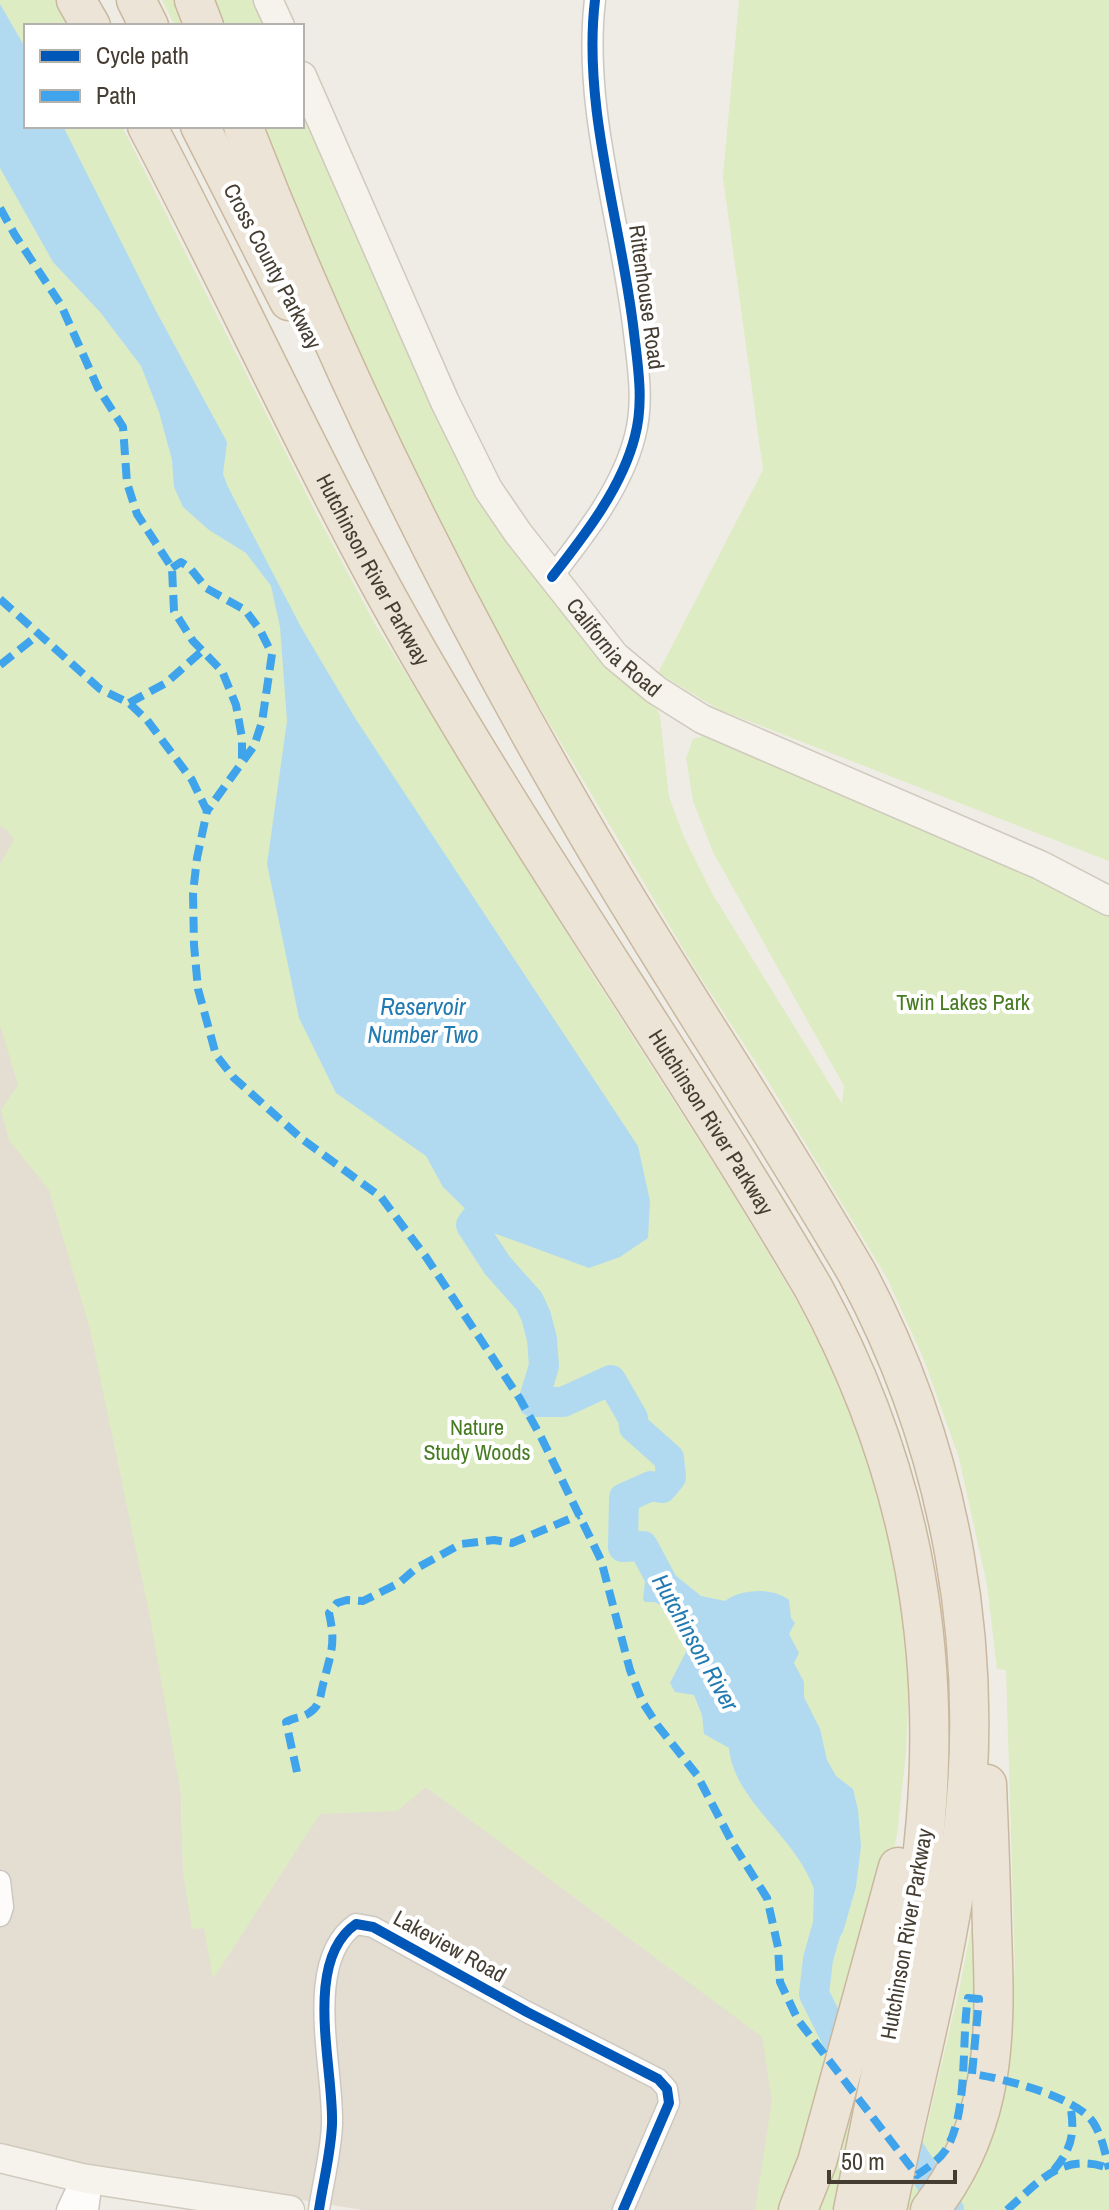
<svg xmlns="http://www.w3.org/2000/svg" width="1109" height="2210" font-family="'Archivo Narrow',sans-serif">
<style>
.residential{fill:#e4ded2}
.green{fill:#ddecc3}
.water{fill:#b1daf1}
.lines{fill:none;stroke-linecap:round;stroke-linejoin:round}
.river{stroke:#b1daf1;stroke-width:30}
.street-casing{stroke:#cbc8c2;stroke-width:23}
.secondary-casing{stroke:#d0cabd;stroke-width:31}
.highway-casing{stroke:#c9b89e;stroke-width:41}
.street{stroke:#fdfcfb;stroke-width:20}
.secondary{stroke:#f6f3ed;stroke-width:28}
.highway{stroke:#ece4d7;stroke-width:38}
.quiet{stroke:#3fa4eb;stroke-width:8;stroke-dasharray:16 8;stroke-linecap:butt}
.cycleway-casing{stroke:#fff;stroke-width:15}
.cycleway{stroke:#0057b8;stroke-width:10}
.labels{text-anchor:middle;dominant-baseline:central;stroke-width:8;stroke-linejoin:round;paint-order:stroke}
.street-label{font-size:22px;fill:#453d32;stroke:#fff}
.park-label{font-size:22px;fill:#477b21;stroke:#fff}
.water-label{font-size:24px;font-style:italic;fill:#217ab1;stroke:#fff}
</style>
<rect width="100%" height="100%" fill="#efece6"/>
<!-- residential -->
<g class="residential">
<polygon points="0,807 22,828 0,864"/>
<polygon points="0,1001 86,1278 180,1761 183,1873 283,1849 357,1763 426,1787 824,2082 779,2210 362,2210 0,2150"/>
</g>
<!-- green -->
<g class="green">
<polygon points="0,0 57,0 72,26 26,26 26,126 122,126 316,513 375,624 587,966 730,1189 799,1305 837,1378 876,1483 898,1578 909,1682 906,1753 897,1835 884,1896 788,2210 755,2210 772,2100 762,2037 426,1787 397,1811 320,1814 213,1979 204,1928 192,1929 183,1873 181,1795 151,1622 90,1329 49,1190 9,1140 1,1110 18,1085 0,1025 0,864 14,840 7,830 0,826"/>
<polygon points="162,0 180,0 190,26 175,26"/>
<polygon points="211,0 259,0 271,26 221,26"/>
<polygon points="739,0 1109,0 1109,861 720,710 658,673 763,470 723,177"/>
<polygon points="302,94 466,467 654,702 660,716 669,797 684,837 712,893 842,1104 844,1086 713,852 693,801 686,758 693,739 711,734 1052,880 1109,915 1109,2210 942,2210 1006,2055 1015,1968 1006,1670 997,1669 987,1585 959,1458 924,1360 887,1278 766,1078 697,972 513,662 377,397 260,126 302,126"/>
<polygon points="978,1893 980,2086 922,2210 907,2210 960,1986"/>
<polygon points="844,2119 852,2122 834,2210 812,2210"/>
</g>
<!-- water -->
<g class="water">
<polygon points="0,4 26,49 26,126 63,126 156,311 227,442 223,474 228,487 301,627 355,718 638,1146 650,1201 648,1238 620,1257 589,1268 488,1231 443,1187 426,1156 336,1093 299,1018 267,864 287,721 280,627 271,586 246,553 209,530 183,507 174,487 172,460 159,412 141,366 100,312 53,262 0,168"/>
<path d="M648,1556L654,1558L701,1596L725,1601C740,1589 774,1587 789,1600L791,1618L795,1623L789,1634L799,1653L794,1663L804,1682V1697L820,1729L827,1760L836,1776L853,1789L858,1810L861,1846L856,1887L843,1932L835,1944C823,1917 817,1888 801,1863C778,1825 733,1793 729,1748L704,1734L702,1715L694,1695L675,1692L670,1683L689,1646L676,1624V1610L654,1602H645L643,1599Z"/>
</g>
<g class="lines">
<!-- river -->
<g class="river">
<polyline points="477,1217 471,1225 497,1265 529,1301 536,1316 542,1339 544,1366 533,1402 563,1402 611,1380 633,1418 634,1427 669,1458 671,1477 662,1488 651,1486 624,1498 623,1547 643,1546 667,1591"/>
<polyline points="829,1889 828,1924 818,1959 814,1994 837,2040 854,2064"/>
<polyline points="895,2128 949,2210"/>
</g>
<defs>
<g id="street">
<path d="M552,577C584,536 622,488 635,436C644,402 638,367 634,333C622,225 582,109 595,0"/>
<polyline points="0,1881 3,1907 0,1916"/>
<polyline points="67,2210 82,2178"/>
<polyline points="88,2210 92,2180"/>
<path d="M319,2210C323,2182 331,2153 332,2124C334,2069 302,1961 356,1924L373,1927L527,2012L658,2079L667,2089L669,2103L623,2210"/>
</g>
<g id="secondary">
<polyline points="268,0 280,26"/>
<path id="s1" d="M302,76L445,402L488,489L518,533L615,656L656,690L702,719L1040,865L1109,901"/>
<polyline points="0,2158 82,2178 290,2210"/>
</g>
<g id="highway">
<polyline points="76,0 91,26"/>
<polyline points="136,0 149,26"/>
<polyline points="194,0 204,26"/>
<path id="s2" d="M147,126C240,302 322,487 422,659C546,873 689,1075 814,1289C913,1471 947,1660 921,1866C916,1910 905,1953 896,1997C881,2068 867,2139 853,2210"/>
<polyline points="200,126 289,301"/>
<path d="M243,126C339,373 456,609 590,838C676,985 772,1126 857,1273C952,1450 988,1655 960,1854C944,1974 911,2091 887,2210"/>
<polyline points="798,2210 817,2162 898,1867"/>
<path d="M930,2210C997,2124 996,2034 992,1931C991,1882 989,1833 987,1784"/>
</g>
</defs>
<!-- street casing -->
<use href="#street" class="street-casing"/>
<!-- secondary casing -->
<use href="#secondary" class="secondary-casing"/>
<!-- highway casing -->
<use href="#highway" class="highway-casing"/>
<!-- street -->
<use href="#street" class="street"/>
<!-- secondary -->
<use href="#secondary" class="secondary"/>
<!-- highway -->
<use href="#highway" class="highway"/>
<!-- quiet -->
<g class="quiet">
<polyline points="0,208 15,235 61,305 98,388 123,427 127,483 137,514 172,568 174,611 193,641 222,671 236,705 242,738 242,764"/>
<polyline points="172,568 181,562 190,568 206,588 245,610 260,630 272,654 262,722 254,746 207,811"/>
<path d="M0,599L100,689L129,703L147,720L192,780L207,811L197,858L193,893L194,945L198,989L216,1055L234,1078L302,1139L381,1197L426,1257L520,1399L541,1437L601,1560L630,1670L643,1703L658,1726L697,1775L733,1844L767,1898L778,1947L780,1982L798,2020L917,2175C927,2168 938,2161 945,2151C969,2115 961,2040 968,1998L979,1999L972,2074C1002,2078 1075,2096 1093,2122C1102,2136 1105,2152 1109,2169"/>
<polyline points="0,665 38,635"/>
<polyline points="129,703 166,683 202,651"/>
<path d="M297,1772L286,1722C294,1717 302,1718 309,1713C322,1705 320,1693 324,1681C331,1652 336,1644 329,1613L337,1603L347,1600L363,1601L399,1583L415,1569L461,1544L494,1540L512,1543L579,1515"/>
<path d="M1054,2170C1073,2147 1075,2132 1070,2103"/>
<path d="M1007,2210C1040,2181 1061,2152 1109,2168"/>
</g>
<defs>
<g id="cycleway">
<path d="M552,577C584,536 622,488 635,436C644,402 638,367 634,333C622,225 582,109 595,0"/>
<path d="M319,2210C323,2182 331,2153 332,2124C334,2069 302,1961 356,1924L373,1927L527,2012L658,2079L667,2089L669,2103L623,2210"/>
</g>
</defs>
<!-- cycleway casing -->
<use href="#cycleway" class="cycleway-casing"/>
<!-- cycleway -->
<use href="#cycleway" class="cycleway"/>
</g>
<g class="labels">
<!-- street labels -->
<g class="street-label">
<text transform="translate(273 266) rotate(62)">Cross County Parkway</text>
<text transform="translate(647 297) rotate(82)">Rittenhouse Road</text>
<text stroke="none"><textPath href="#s2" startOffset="498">Hutchinson River Parkway</textPath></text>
<text stroke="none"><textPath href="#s1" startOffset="656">California Road</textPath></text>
<text stroke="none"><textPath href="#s2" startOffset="1146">Hutchinson River Parkway</textPath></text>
<text transform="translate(906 1934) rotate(-80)">Hutchinson River Parkway</text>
<text transform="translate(450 1946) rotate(29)">Lakeview Road</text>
</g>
<!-- park labels -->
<g class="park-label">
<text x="963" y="1002">Twin Lakes Park</text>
<text x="477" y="1427">Nature<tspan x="477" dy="25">Study Woods</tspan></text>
</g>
<!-- water labels -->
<g class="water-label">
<text x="423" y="1006">Reservoir<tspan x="423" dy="28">Number Two</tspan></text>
<text transform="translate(696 1642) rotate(61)">Hutchinson River</text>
</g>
</g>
<!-- legend -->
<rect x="24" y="24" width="280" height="104" fill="#ffffff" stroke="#b5b1ad" stroke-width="2"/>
<rect x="40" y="50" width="40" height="12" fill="#0057b8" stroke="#b5b1ad" stroke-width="2"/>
<text x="96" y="64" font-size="24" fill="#453d32">Cycle path</text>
<rect x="40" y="90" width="40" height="12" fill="#3fa4eb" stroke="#b5b1ad" stroke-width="2"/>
<text x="96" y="104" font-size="24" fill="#453d32">Path</text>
<!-- scale -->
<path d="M829 2170v12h126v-12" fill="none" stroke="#453d32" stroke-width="4"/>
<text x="841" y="2170" font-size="24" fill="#453d32" stroke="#ffffff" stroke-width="6" paint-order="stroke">50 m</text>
</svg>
